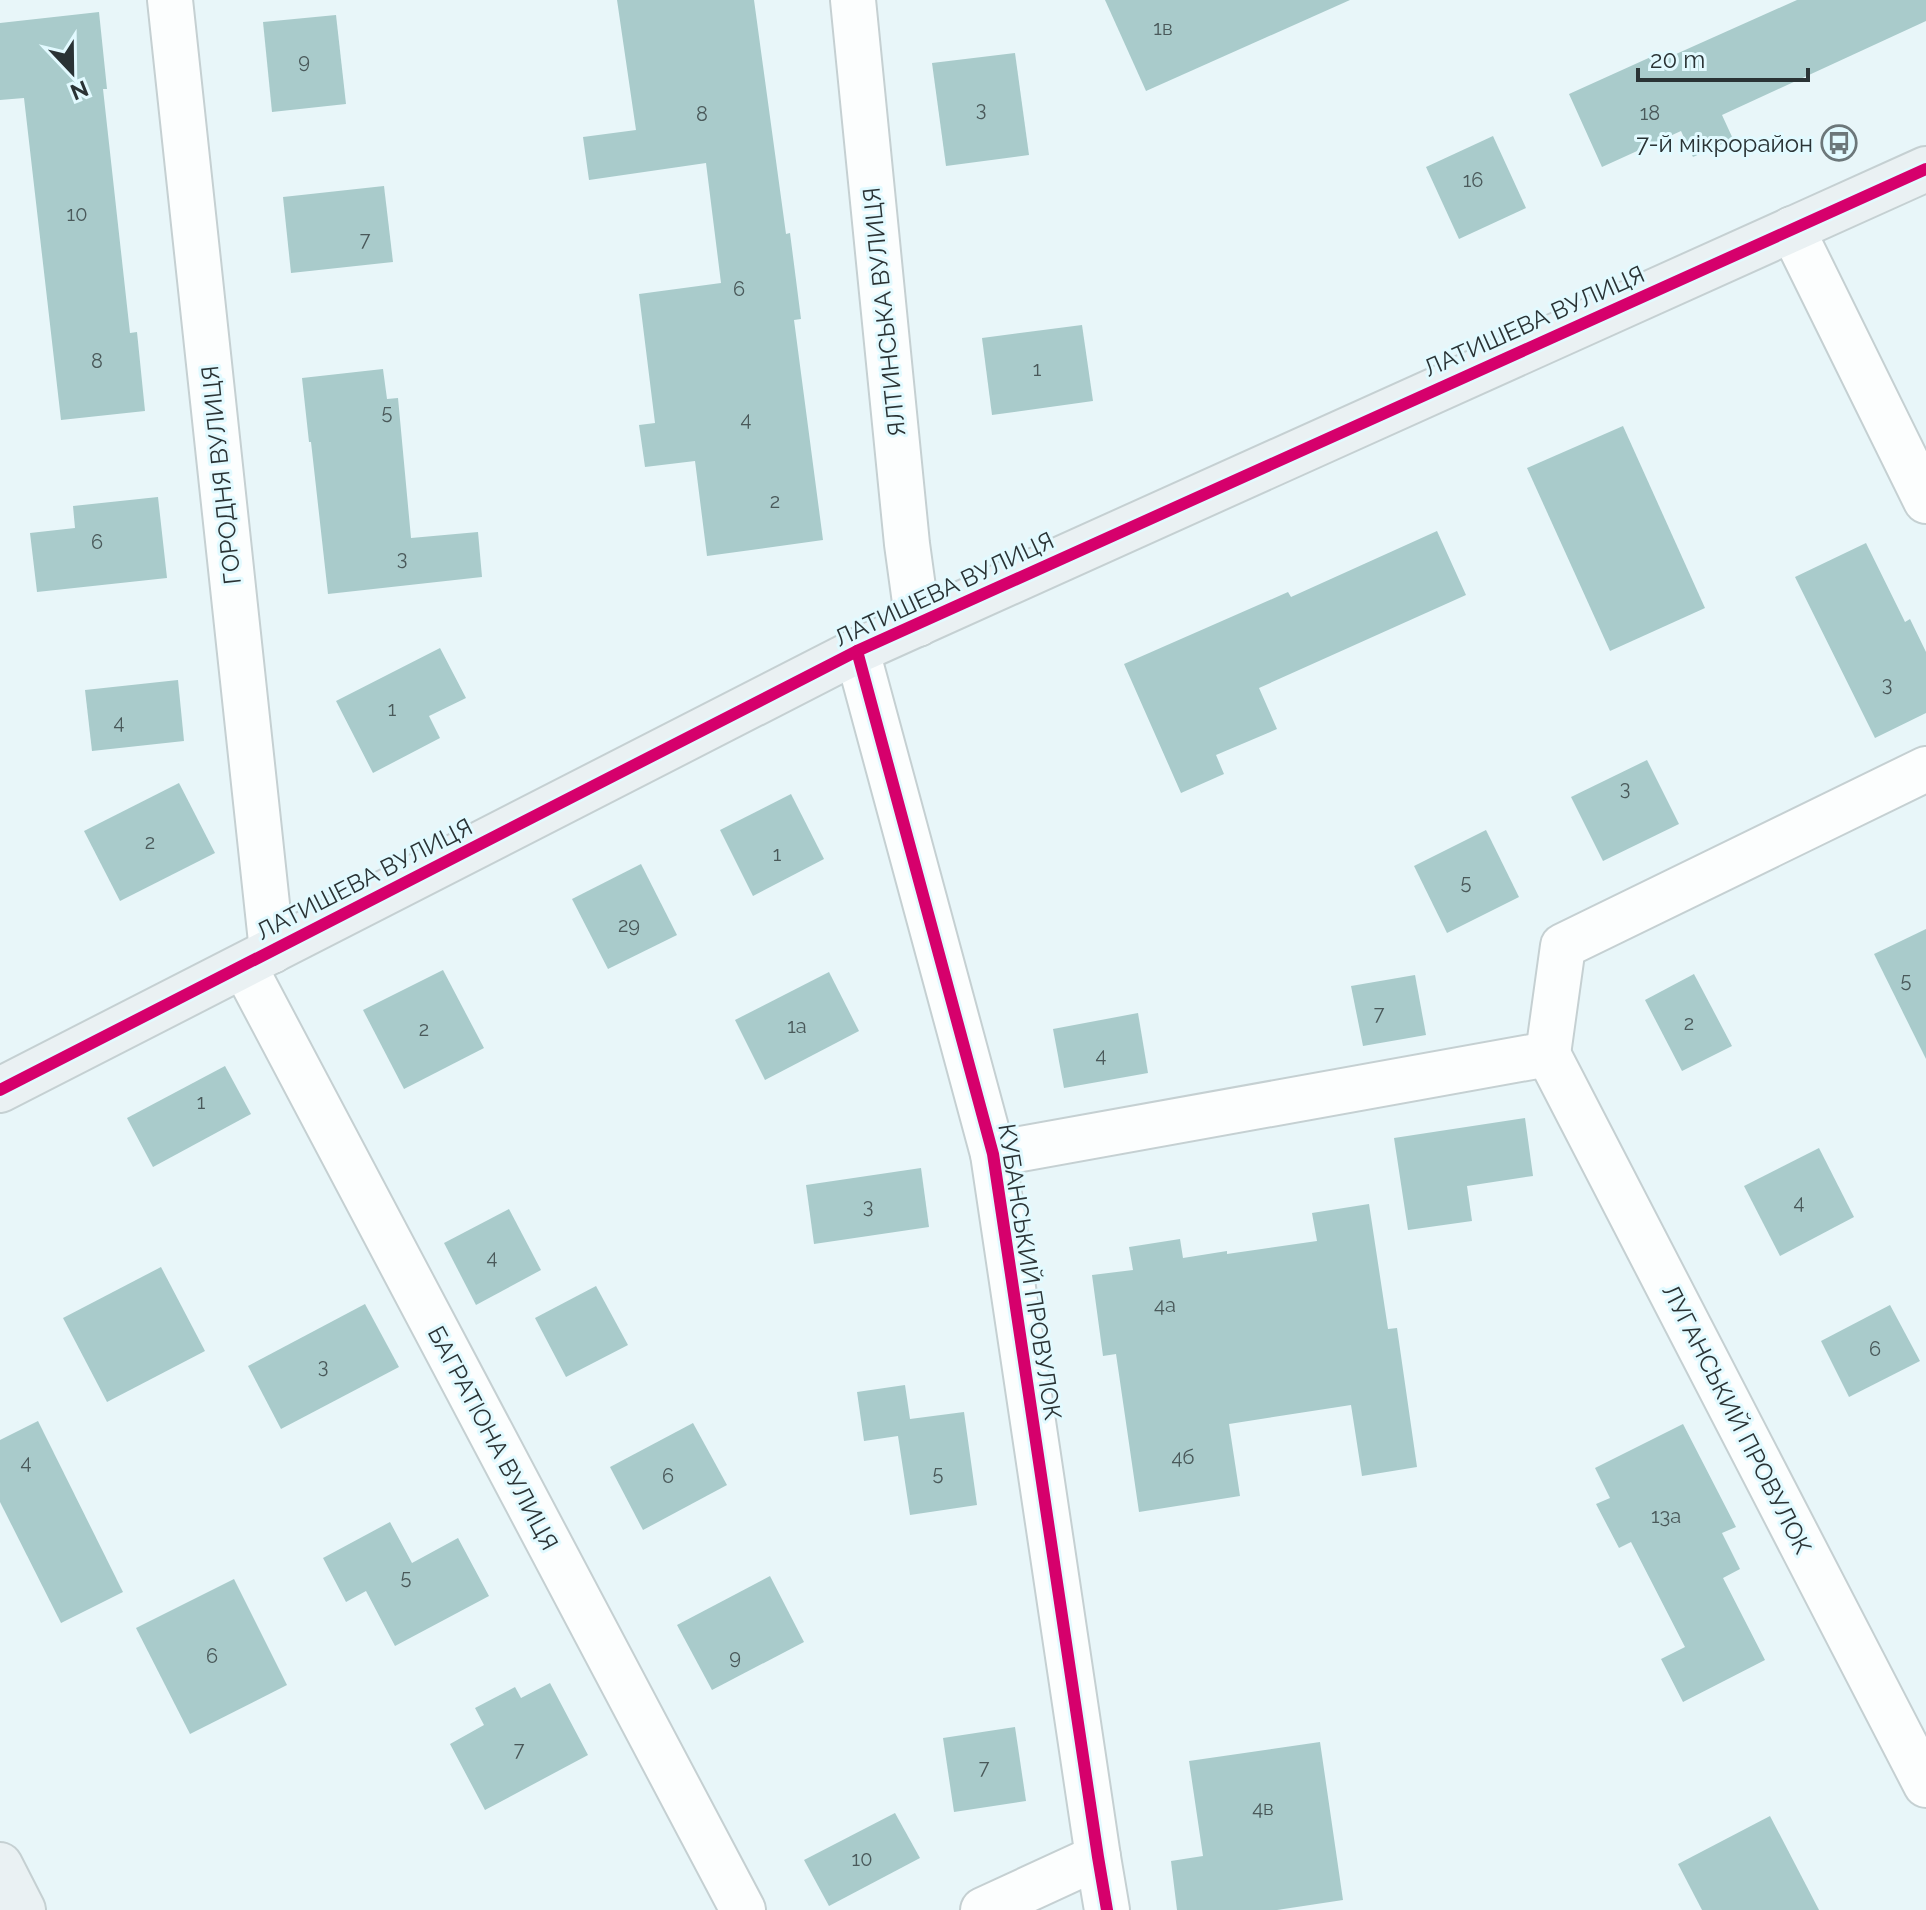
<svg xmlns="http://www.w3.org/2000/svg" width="1926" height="1910" font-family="Raleway,sans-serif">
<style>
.building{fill:#a9cbcb}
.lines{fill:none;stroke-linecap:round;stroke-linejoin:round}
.street-casing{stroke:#c5d0d2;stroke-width:48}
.secondary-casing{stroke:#c5d0d2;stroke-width:48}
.street{stroke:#fcfefe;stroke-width:44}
.secondary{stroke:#eaf1f3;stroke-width:44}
.cycleway-casing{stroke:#e2faff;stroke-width:17}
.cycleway{stroke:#d6006c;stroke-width:12}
.labels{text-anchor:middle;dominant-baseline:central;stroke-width:6;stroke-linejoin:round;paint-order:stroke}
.number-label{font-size:20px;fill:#4a595a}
.poi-label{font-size:24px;fill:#2a3335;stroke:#e2faff;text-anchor:end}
.street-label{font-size:24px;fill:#2a3335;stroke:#e2faff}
</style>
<rect width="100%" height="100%" fill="#e8f6f9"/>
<!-- building -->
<g class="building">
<polygon points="617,0 754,0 786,234 790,233 801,319 794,320 823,540 707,556 695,461 645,467 639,425 655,423 639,294 721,283 706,163 589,180 583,137 636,130"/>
<polygon points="1105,0 1350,0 1146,91"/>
<polygon points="1797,0 1926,0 1926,21 1722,115 1733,139 1693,157 1681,131 1602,167 1569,94 1653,56 1656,63"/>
<polygon points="99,12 107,89 103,89 130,333 137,332 145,411 61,420 24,98 0,100 0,23"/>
<polygon points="336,15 346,104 272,112 263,22"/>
<polygon points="1015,53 1029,155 946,166 932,63"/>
<polygon points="1493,136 1526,208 1459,239 1426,167"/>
<polygon points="384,186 393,262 291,273 283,197"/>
<polygon points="1082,325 1093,401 992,415 982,338"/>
<polygon points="383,369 387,399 398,398 411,538 478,532 482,577 328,594 311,442 309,442 302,378"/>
<polygon points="1623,426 1705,608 1610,651 1527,468"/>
<polygon points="158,497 167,578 37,592 30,533 75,528 73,506"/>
<polygon points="1437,531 1466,595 1259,688 1277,729 1216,755 1224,774 1181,793 1124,664 1288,592 1291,597"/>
<polygon points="1866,543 1905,622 1910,619 1926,652 1926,713 1875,738 1795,577"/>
<polygon points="440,648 466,698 429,716 440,738 373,773 336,701"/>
<polygon points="178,680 184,741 92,751 85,690"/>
<polygon points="1647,760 1679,824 1603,861 1571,797"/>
<polygon points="179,783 215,853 120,901 84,831"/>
<polygon points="791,794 824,859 753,896 720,830"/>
<polygon points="1486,830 1519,897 1447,933 1414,866"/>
<polygon points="641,864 677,935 608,969 572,899"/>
<polygon points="1926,929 1926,1059 1874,954"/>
<polygon points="443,970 484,1048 404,1089 363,1010"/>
<polygon points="829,972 859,1031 765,1080 735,1020"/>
<polygon points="1694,974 1732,1046 1682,1071 1645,1000"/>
<polygon points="1415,975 1426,1035 1363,1046 1351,986"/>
<polygon points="1138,1013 1148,1073 1064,1088 1053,1029"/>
<polygon points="225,1066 251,1114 153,1167 127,1118"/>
<polygon points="1525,1118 1533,1176 1467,1186 1472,1221 1408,1230 1394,1138"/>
<polygon points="1819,1148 1854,1217 1780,1256 1744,1186"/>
<polygon points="921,1168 929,1227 814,1244 806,1185"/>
<polygon points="1369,1204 1388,1329 1397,1328 1417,1467 1362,1476 1351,1405 1229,1424 1240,1496 1139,1512 1116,1354 1103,1356 1092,1275 1133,1270 1129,1247 1180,1239 1183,1258 1227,1251 1227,1254 1317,1241 1312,1213"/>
<polygon points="509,1209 541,1270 476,1305 444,1243"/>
<polygon points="161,1267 205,1351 107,1402 63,1318"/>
<polygon points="596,1286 628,1345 566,1377 535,1318"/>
<polygon points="365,1304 399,1367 281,1429 248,1366"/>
<polygon points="1890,1305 1920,1361 1849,1397 1821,1341"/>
<polygon points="905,1385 910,1419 964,1412 977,1505 910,1515 898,1436 864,1441 857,1392"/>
<polygon points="38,1421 123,1592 61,1623 0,1502 0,1440"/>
<polygon points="693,1423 727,1485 643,1530 610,1467"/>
<polygon points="1683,1424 1736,1527 1722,1533 1740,1569 1723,1578 1765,1660 1683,1702 1661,1659 1685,1647 1631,1542 1619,1548 1596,1504 1610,1498 1595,1468"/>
<polygon points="390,1522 412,1563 458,1538 489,1596 395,1646 366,1591 346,1602 323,1558"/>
<polygon points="770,1576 804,1642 712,1690 677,1625"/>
<polygon points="234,1579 287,1685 190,1734 136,1628"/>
<polygon points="550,1683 588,1755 485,1810 450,1744 484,1725 475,1708 515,1687 521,1698"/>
<polygon points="1015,1727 1026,1801 954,1812 943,1738"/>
<polygon points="1320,1742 1343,1900 1277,1910 1177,1910 1171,1861 1203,1856 1189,1761"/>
<polygon points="895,1813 920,1858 829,1906 804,1860"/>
<polygon points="1770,1816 1819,1910 1702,1910 1678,1864"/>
</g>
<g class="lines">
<defs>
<g id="street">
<polyline points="170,0 272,951"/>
<polyline points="853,0 907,544 918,624"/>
<polyline points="1792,229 1926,501"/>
<polyline points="857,651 993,1154 1098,1857 1107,1910"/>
<polyline points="244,966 743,1910"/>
<polyline points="1548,1054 1926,1785"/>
<polyline points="1548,1054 1563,946 1926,769"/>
<polyline points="993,1154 1548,1054"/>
<polyline points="983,1910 1098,1857"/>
</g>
<g id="secondary">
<polyline points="0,1090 857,651 1926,169"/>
<polyline points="0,1865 23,1910"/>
</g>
</defs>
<!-- street casing -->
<use href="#street" class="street-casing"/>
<!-- secondary casing -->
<use href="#secondary" class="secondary-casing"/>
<!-- street -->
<use href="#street" class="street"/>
<!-- secondary -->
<use href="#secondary" class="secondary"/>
<defs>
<g id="cycleway">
<polyline points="857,651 993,1154 1098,1857 1107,1910"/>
<polyline points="0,1090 857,651 1926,169"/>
</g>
</defs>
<!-- cycleway casing -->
<use href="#cycleway" class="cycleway-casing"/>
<!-- cycleway -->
<use href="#cycleway" class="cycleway"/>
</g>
<!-- icons -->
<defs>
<symbol id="bus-ring" viewBox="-11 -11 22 22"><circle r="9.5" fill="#e2faff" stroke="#6c777a" stroke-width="1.5"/><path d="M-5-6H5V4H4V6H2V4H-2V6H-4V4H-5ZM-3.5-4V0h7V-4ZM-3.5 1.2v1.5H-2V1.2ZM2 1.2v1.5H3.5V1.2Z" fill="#6c777a"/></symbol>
</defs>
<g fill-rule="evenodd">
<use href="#bus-ring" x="1819" y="123" width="40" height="40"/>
</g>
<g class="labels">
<!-- number labels -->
<g class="number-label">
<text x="1163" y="28">1в</text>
<text x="304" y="61">9</text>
<text x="981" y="109">3</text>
<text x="1650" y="113">18</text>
<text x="702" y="114">8</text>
<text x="1473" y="180">16</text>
<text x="77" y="214">10</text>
<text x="365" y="239">7</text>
<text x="739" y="289">6</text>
<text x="97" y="361">8</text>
<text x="1037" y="369">1</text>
<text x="387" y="412">5</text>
<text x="746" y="419">4</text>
<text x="775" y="501">2</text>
<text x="97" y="542">6</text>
<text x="402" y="558">3</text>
<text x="1887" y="684">3</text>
<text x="392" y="709">1</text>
<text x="119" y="722">4</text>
<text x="1625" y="788">3</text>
<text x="150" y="842">2</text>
<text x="777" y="854">1</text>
<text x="1466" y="882">5</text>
<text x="629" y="925">29</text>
<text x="1906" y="980">5</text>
<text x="1379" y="1013">7</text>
<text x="1689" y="1023">2</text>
<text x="797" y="1026">1а</text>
<text x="424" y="1029">2</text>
<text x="1101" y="1055">4</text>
<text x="201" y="1102">1</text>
<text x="1799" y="1202">4</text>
<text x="868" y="1206">3</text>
<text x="492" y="1257">4</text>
<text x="1165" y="1305">4а</text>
<text x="1875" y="1349">6</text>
<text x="323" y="1366">3</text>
<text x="1183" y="1457">4б</text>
<text x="26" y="1462">4</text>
<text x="938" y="1473">5</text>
<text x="668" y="1476">6</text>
<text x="1666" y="1516">13а</text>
<text x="406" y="1577">5</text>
<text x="212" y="1656">6</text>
<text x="735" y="1657">9</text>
<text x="519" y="1749">7</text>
<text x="984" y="1767">7</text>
<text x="1263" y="1808">4в</text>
<text x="862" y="1859">10</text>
</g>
<!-- poi labels -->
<g class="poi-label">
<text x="1813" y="143">7-й мікрорайон</text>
</g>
<!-- street labels -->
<g class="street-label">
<text transform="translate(884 312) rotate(-96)">ЯЛТИНСЬКА ВУЛИЦЯ</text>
<text transform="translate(1534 321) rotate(-24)">ЛАТИШЕВА ВУЛИЦЯ</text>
<text transform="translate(221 475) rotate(-96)">ГОРОДНЯ ВУЛИЦЯ</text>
<text transform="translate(944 589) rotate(-25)">ЛАТИШЕВА ВУЛИЦЯ</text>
<text transform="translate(364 879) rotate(-27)">ЛАТИШЕВА ВУЛИЦЯ</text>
<text transform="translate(1030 1272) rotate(81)">КУБАНСЬКИЙ ПРОВУЛОК</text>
<text transform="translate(1737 1419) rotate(63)">ЛУГАНСЬКИЙ ПРОВУЛОК</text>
<text transform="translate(493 1438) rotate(62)">БАГРАТІОНА ВУЛИЦЯ</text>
</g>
</g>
<!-- north arrow -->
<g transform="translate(72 72) rotate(158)" stroke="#e2faff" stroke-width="6" paint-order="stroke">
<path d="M0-6L14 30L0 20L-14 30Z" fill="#2a3335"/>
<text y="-12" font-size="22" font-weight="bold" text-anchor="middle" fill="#2a3335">N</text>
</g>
<!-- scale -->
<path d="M1638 68v12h170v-12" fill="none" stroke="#2a3335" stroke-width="4"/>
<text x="1650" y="68" font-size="24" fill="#2a3335" stroke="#e2faff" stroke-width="6" paint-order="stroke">20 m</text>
</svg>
